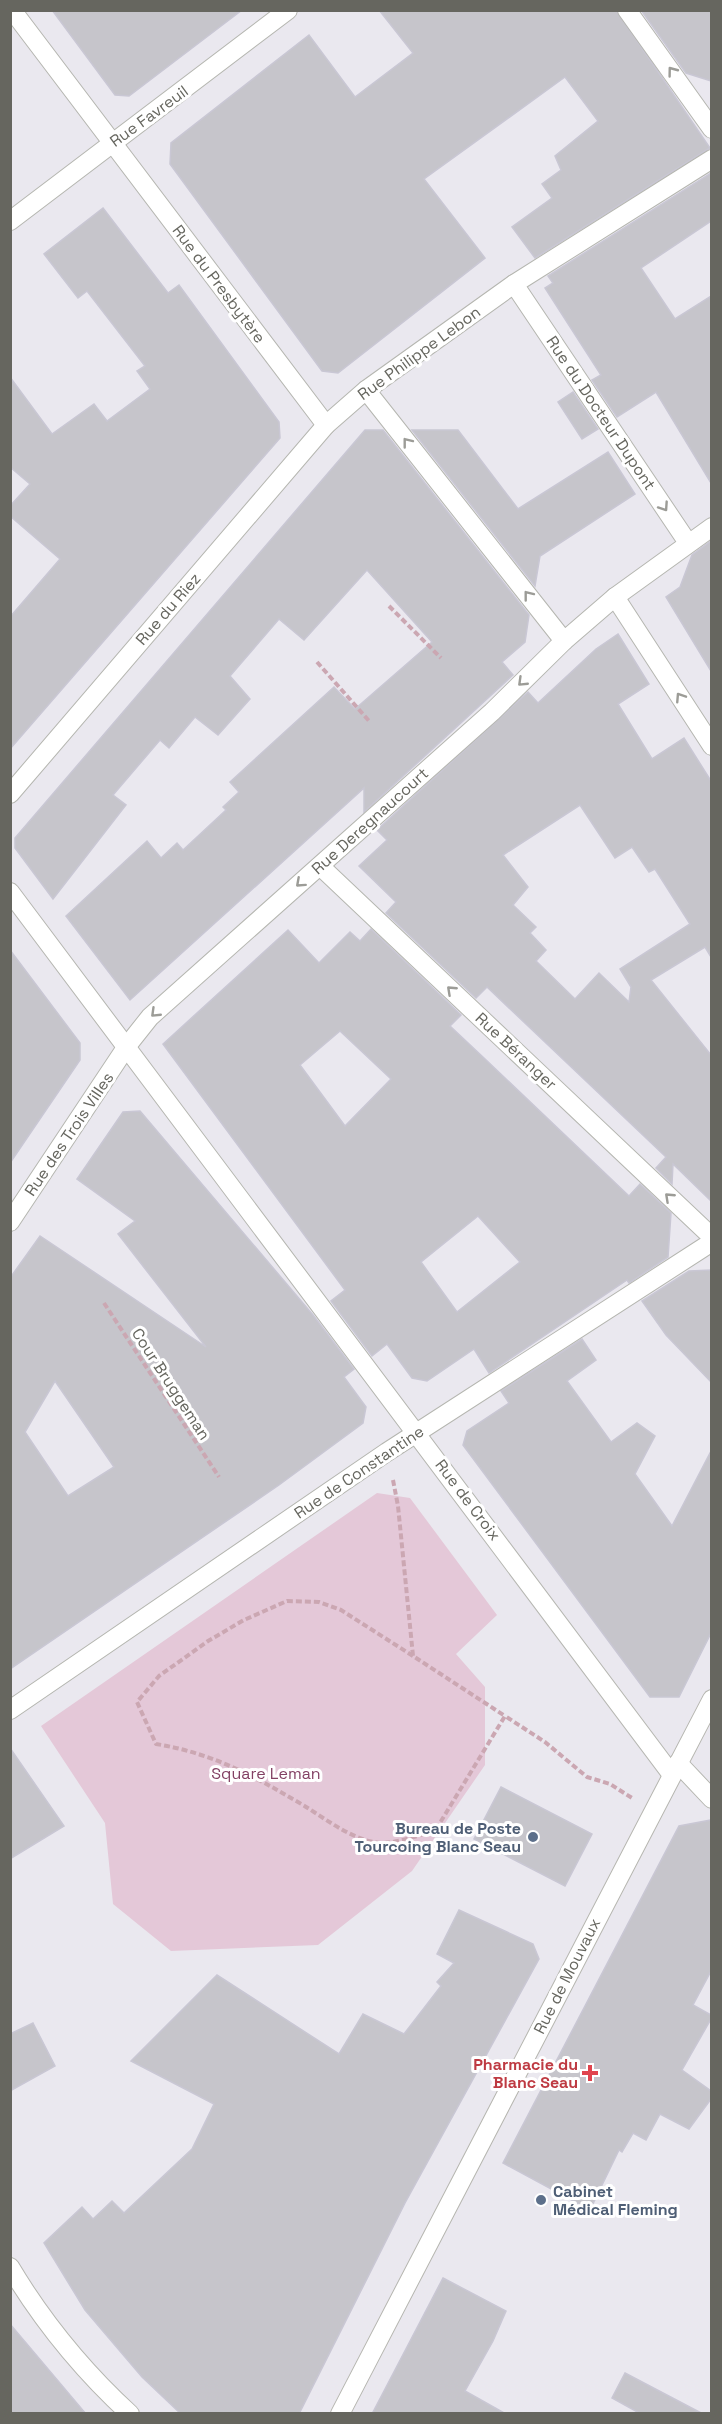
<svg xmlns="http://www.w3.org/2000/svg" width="722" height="2424" font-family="'Space Grotesk',sans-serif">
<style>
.green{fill:#e4c8d8}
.building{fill:#c6c5cb;stroke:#c9c7d4;stroke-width:1.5;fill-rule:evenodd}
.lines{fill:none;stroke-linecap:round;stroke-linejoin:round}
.minor-casing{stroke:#b5b6b0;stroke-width:20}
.tertiary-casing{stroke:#b5b6b0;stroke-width:20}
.secondary-casing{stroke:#b6b6b0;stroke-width:20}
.path{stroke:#cba7b2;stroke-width:4;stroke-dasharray:6 3;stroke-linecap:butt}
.minor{stroke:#fff;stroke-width:18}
.tertiary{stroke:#fff;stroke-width:18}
.secondary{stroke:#fff;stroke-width:18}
.oneway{stroke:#9c9c97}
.service-dot{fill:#5c6f8a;stroke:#fff;stroke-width:2}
.health-dot{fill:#e0444e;stroke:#fff;stroke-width:2}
.labels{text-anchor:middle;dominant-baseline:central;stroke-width:6;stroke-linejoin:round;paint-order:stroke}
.street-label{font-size:16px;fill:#66665f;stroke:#fff}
.park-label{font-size:16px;fill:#834164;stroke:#fff}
.service-label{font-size:16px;font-weight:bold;fill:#4e5e75;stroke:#fff;text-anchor:end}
.health-label{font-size:16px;font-weight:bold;fill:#be3a42;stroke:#fff;text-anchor:end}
</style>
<rect width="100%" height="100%" fill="#eae8ef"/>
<!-- green -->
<polygon class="green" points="377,1493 410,1498 497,1615 456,1654 485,1687 485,1765 412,1871 318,1945 171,1951 113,1904 105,1823 41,1726"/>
<!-- building -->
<g class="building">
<polygon points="52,10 242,10 129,96 115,95"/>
<polygon points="379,10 616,10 710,148 535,258 512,227 552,198 542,184 561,170 555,156 598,121 565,77 424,179 485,258 338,373 322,371 170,164 171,143 309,35 355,97 413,53"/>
<polygon points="641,10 711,10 711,81 686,73"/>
<polygon points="711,173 711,221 641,268 675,319 711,296 711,483 656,392 617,417 592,380 601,375 545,288 553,283 548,276"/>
<polygon points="103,208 168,293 179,285 279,422 280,438 10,749 10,617 60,559 10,516 10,506 30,484 10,467 10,377 52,434 94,404 107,421 150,389 137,371 145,366 87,291 78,298 44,254"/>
<polygon points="573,392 598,429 582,439 558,402"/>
<polygon points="365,430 383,430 529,615 525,642 502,662 513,675 364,812 364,788 130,1000 66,916 147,841 161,858 177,843 183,850 226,810 223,807 239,792 230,782 334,687 355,709 432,642 367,570 304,640 279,619 230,676 250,699 218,735 195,717 169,748 160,740 113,795 126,805 53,899 15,848 15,838"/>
<polygon points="412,430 458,430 518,509 608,452 635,494 540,556 535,586"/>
<polygon points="711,541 711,671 666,597 680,587 692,555"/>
<path d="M618,634L649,684L618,704L652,759L684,738L711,781V957L705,947L651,980L711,1055V1201L673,1164L672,1184L656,1168L666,1157L487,987L476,998L386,913L396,902L359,866L387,840L377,830L528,692L538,703L596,649ZM580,805L615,858L632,847L649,872L655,869L690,924L620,969L631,987L629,1002L599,973L575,999L536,961L546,950L530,933L536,927L513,905L528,887L503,855Z"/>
<path d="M371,929L461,1015L450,1026L484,1058L629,1196L640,1184L671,1213L668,1257L629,1283L627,1280L489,1373L474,1349L427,1381L412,1378L387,1344L372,1356L331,1301L345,1290L163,1044L288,930L319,963L350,932L360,941ZM340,1031L391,1079L345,1126L300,1065ZM478,1216L520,1262L457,1312L421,1262Z"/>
<polygon points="10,950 80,1043 80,1060 10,1163"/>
<path d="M140,1111L313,1315L354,1369L344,1377L366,1407L363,1423L279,1485L10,1669V1278L40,1236L206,1347L118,1234L135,1221L77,1179L123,1112ZM55,1381L114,1467L68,1496L25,1432Z"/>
<polygon points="711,1270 711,1382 666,1335 642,1301 689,1271"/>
<polygon points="582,1339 596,1360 567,1381 611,1442 637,1423 655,1436 635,1474 672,1526 711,1451 711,1633 679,1697 650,1697 463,1445 467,1431 509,1403 501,1391"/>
<polygon points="10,1748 64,1826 10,1859"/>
<polygon points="501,1787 592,1834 565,1886 474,1839"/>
<polygon points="711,1820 711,1971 693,2005 711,2015 711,2019 682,2070 711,2091 711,2099 689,2129 660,2114 646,2140 633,2133 622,2152 619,2150 590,2210 503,2163 679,1826"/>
<polygon points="459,1910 533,1944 539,1959 405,2203 299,2414 181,2414 142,2377 85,2310 44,2243 82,2207 93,2219 112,2201 124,2213 192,2149 214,2104 131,2061 217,1975 339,2054 363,2014 404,2034 441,1986 437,1982 454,1963 437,1954"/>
<polygon points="33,2023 55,2066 10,2091 10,2034"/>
<polygon points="443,2278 506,2311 493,2341 465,2391 506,2414 372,2414"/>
<polygon points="10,2324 86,2414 10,2414"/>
<polygon points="625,2373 703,2414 641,2414 612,2398"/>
</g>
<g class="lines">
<defs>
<g id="minor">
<polyline points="10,221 288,10"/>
<polyline points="514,284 712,159"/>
<polyline points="10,794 326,425"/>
<polyline points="320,866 712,1237"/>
<polyline points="10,892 672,1775"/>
<polyline points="10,1222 127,1046 150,1017 492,712 564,641"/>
<polyline points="10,1710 387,1452 712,1242"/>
<polyline points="678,1763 712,1799"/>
</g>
<g id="tertiary">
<polyline points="12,10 326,425 366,390 514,284 688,543"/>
<polyline points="627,10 712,129"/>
<polyline points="366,390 564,641 615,597 712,527"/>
<polyline points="615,597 712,746"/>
<path d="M10,2267C43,2322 82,2370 130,2414"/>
</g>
<polyline id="secondary" points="340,2414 712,1699"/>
</defs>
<!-- minor casing -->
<use href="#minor" class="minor-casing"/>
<!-- tertiary casing -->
<use href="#tertiary" class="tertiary-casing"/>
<!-- secondary casing -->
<use href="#secondary" class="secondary-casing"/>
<!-- path -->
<g class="path">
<polyline points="389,606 441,658"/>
<polyline points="317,662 370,722"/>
<polyline points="104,1303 219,1477"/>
<polyline points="393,1480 398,1506 413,1656 505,1716"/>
<path d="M413,1656L341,1610L319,1602L287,1601L244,1620L208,1641L159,1676L137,1702L156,1744C212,1753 254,1776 303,1805C326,1819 353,1841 381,1843C398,1843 419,1835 435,1831L505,1716L545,1742L587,1777L610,1784L632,1798"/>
</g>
<!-- minor -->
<use href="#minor" class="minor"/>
<!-- tertiary -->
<use href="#tertiary" class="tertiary"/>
<!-- secondary -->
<use href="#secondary" class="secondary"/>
</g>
<!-- one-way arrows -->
<defs><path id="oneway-chevron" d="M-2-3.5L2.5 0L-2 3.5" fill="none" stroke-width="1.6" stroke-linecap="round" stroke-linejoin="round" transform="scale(1.5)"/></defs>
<g class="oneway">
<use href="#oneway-chevron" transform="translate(672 71) rotate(-127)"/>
<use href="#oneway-chevron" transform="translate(407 442) rotate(-128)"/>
<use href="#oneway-chevron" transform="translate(664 507) rotate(56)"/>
<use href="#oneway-chevron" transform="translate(528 595) rotate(-128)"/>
<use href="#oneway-chevron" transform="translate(522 682) rotate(136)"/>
<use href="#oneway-chevron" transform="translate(680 697) rotate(-123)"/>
<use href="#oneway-chevron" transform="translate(300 883) rotate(138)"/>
<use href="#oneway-chevron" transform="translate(451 990) rotate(-137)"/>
<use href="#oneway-chevron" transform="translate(155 1013) rotate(136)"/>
<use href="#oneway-chevron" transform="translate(669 1197) rotate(-137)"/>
</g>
<!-- markers -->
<g class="service-dot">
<circle cx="533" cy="1837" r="6"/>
<circle cx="541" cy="2200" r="6"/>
</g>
<path class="health-dot" d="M587 2064h6v6h6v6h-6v6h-6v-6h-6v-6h6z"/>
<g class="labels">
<!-- street labels -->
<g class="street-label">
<text transform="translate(149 116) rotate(-36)">Rue Favreuil</text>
<text transform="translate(219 284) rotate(53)">Rue du Presbytère</text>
<text transform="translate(419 353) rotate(-36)">Rue Philippe Lebon</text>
<text transform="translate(601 413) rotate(56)">Rue du Docteur Dupont</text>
<text transform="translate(168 609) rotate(-49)">Rue du Riez</text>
<text transform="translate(370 821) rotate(-42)">Rue Deregnaucourt</text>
<text transform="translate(516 1051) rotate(43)">Rue Béranger</text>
<text transform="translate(69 1134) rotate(-56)">Rue des Trois Villes</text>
<text transform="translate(171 1384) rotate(57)">Cour Bruggeman</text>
<text transform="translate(359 1472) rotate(-34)">Rue de Constantine</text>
<text transform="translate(468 1500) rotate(53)">Rue de Croix</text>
<text transform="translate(567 1976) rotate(-63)">Rue de Mouvaux</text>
</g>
<!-- park labels -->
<g class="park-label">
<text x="266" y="1773">Square Leman</text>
</g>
<!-- service labels -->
<g class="service-label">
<text x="521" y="1828">Bureau de Poste<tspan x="521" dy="18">Tourcoing Blanc Seau</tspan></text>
<text x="553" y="2191" text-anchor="start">Cabinet<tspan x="553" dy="18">Médical Fleming</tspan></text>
</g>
<!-- health labels -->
<g class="health-label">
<text x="578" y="2064">Pharmacie du<tspan x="578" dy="18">Blanc Seau</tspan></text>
</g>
</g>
<!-- border -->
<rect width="722" height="2424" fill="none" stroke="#66665f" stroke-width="24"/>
</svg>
